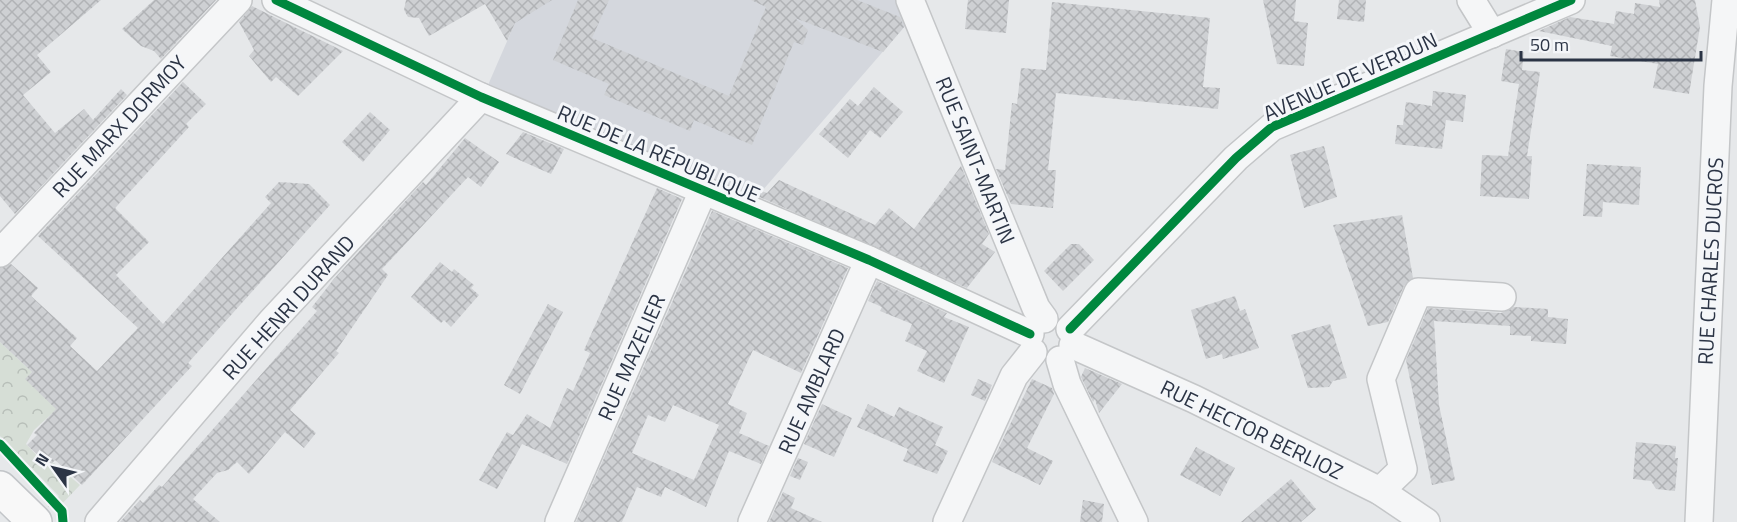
<svg xmlns="http://www.w3.org/2000/svg" width="1737" height="522" font-family="'Titillium Web',sans-serif">
<style>
.built{fill:#d4d7dd}
.park{fill:url(#park-crowns)}
.building{fill:url(#building-cross-hatch);fill-rule:evenodd}
.lines{fill:none;stroke-linecap:round;stroke-linejoin:round}
.minor-casing{stroke:#c4c6c8;stroke-width:30}
.major-casing{stroke:#c2c5c8;stroke-width:36}
.minor{stroke:#f5f6f7;stroke-width:27}
.major{stroke:#f8f8f8;stroke-width:33}
.cycleway-casing{stroke:#f4f6f9;stroke-width:13}
.cycleway{stroke:#00873e;stroke-width:9}
.labels{text-anchor:middle;dominant-baseline:central;stroke-width:6;stroke-linejoin:round;paint-order:stroke}
.street-label{font-size:21px;fill:#2b3445;stroke:#f4f6f9}
</style>
<defs>
<pattern id="park-crowns" width="20" height="18" patternUnits="userSpaceOnUse" patternTransform="scale(1.5)"><rect width="20" height="18" fill="#d6ded6"/><path d="M2 6a3 3 0 1 1 6 0M12 15a3 3 0 1 1 6 0" fill="none" stroke="#b8bfb9"/></pattern>
<pattern id="building-cross-hatch" width="8" height="8" patternUnits="userSpaceOnUse" patternTransform="scale(1.5)"><rect width="8" height="8" fill="#ced0d3"/><path d="M0 0l8 8M0 8l8-8" fill="none" stroke="#b1b3b6"/></pattern>
</defs>
<rect width="100%" height="100%" fill="#e6e8ea"/>
<!-- built -->
<polygon class="built" points="525,0 896,0 906,25 755,199 488,85"/>
<!-- park -->
<polygon class="park" points="0,342 32,372 26,379 57,409 34,430 26,444 41,460 54,463 80,485 58,508 48,507 59,496 0,436"/>
<!-- building -->
<g class="building">
<polygon points="0,0 101,0 37,55 51,72 23,95 55,133 84,109 93,120 121,89 127,95 15,214 0,196"/>
<polygon points="154,0 216,0 161,59 154,51 141,46 122,29"/>
<polygon points="406,0 552,0 515,23 507,41 485,4 429,36 419,18 408,17 404,10"/>
<polygon points="578,0 609,0 592,38 729,96 766,7 751,0 857,0 900,17 904,27 883,52 795,18 808,30 803,45 794,42 752,145 694,120 690,131 604,95 609,84 553,60"/>
<polygon points="968,0 1009,0 1006,33 965,29"/>
<polygon points="1263,0 1296,0 1294,21 1308,23 1304,66 1277,64"/>
<polygon points="1339,0 1366,0 1364,22 1337,19"/>
<polygon points="1659,0 1695,0 1700,27 1689,94 1653,88 1658,64 1610,56 1612,46 1539,31 1570,17 1614,24 1616,11 1634,14 1635,3 1660,7"/>
<polygon points="1052,2 1210,18 1203,87 1220,88 1218,109 1056,93 1048,170 1056,170 1053,208 1011,204 996,169 1005,170 1012,103 1017,104 1021,68 1046,70"/>
<polygon points="252,6 282,21 343,51 298,96 276,77 271,82 249,56 254,50 239,22"/>
<polygon points="1506,49 1524,52 1522,70 1540,72 1527,156 1532,156 1529,199 1480,196 1482,155 1508,156 1519,84 1501,81"/>
<polygon points="183,82 206,104 186,124 189,127 115,208 149,242 116,275 163,324 271,203 265,197 279,182 309,184 330,205 188,363 192,366 82,485 55,460 49,466 27,445 37,435 34,433 56,409 25,379 32,372 0,342 0,268 11,264 38,288 31,296 77,338 70,346 97,371 138,328 38,236"/>
<polygon points="874,87 903,112 880,138 870,130 848,158 819,134 850,99 858,106"/>
<polygon points="1433,91 1466,95 1463,122 1446,120 1442,149 1395,144 1397,125 1403,125 1406,102 1432,106"/>
<polygon points="370,112 390,130 363,162 342,142"/>
<polygon points="523,132 564,149 551,174 506,154"/>
<polygon points="465,138 499,162 481,187 468,177 382,269 388,275 336,351 339,353 290,410 316,433 304,448 285,432 249,474 237,462 228,470 217,473 193,499 220,522 120,522 140,500 143,503 159,485 162,487 317,311 312,307 333,280 423,182 426,185"/>
<polygon points="1324,146 1337,197 1304,208 1290,155"/>
<polygon points="1587,164 1641,167 1639,205 1603,202 1602,217 1583,216"/>
<polygon points="961,166 989,234 982,244 995,252 967,288 746,191 748,186 767,193 779,180 875,225 889,208 914,229"/>
<polygon points="657,188 682,199 567,464 522,444 497,489 479,480 507,432 513,435 527,414 550,428 567,388 573,391 590,353 584,350"/>
<path d="M712,211L848,268L801,373L753,350L728,404L747,413L739,433L769,446L761,464L729,451L706,507L665,487L661,497L637,487L622,522H576ZM673,405L719,425L694,480L632,453L648,415L665,422Z"/>
<polygon points="1402,215 1413,278 1404,286 1388,322 1368,326 1333,225"/>
<polygon points="1071,244 1079,244 1094,260 1063,291 1044,271"/>
<polygon points="440,262 452,272 454,269 474,285 471,288 479,295 451,327 444,320 441,323 411,297"/>
<polygon points="877,281 947,313 944,317 969,327 944,383 917,371 927,351 905,341 912,324 880,311 882,307 868,301"/>
<polygon points="1235,296 1240,311 1245,309 1259,348 1223,359 1222,354 1206,359 1191,310"/>
<polygon points="548,304 563,312 520,394 504,385"/>
<polygon points="1514,307 1548,309 1548,317 1568,319 1566,344 1531,341 1531,336 1510,335 1510,326 1434,321 1439,405 1455,480 1432,485 1406,360 1428,308 1501,313"/>
<polygon points="1330,324 1347,378 1333,381 1329,387 1308,388 1291,335"/>
<polygon points="1085,368 1122,384 1099,413 1095,399 1093,402 1081,377"/>
<polygon points="978,379 992,385 985,401 971,395"/>
<polygon points="1032,379 1052,388 1054,394 1027,448 1053,461 1040,485 992,462"/>
<polygon points="822,404 852,418 834,457 804,444"/>
<polygon points="868,404 894,417 899,407 943,427 935,445 948,451 937,474 903,461 908,449 857,427"/>
<polygon points="1636,442 1676,446 1675,458 1678,458 1675,491 1656,489 1651,481 1633,479"/>
<polygon points="1196,447 1235,468 1220,496 1180,475"/>
<polygon points="798,458 808,462 800,480 790,476"/>
<polygon points="1291,479 1316,509 1301,522 1241,522"/>
<polygon points="783,492 795,498 791,508 822,522 769,522"/>
<polygon points="1083,500 1104,504 1102,522 1080,522"/>
</g>
<g class="lines">
<defs>
<g id="minor">
<polyline points="276,0 481,97 869,260 1030,334"/>
<polyline points="910,0 1036,308 1044,319"/>
<polyline points="1471,0 1492,34"/>
<polyline points="0,253 238,0"/>
<polyline points="1070,329 1236,158 1272,127 1571,0"/>
<polyline points="1073,345 1194,399 1380,491 1426,522"/>
<polyline points="1060,360 1067,384 1134,522"/>
<polyline points="1380,491 1403,469 1381,379 1418,292 1502,297"/>
<polyline points="99,522 271,322 481,97"/>
<polyline points="559,522 703,191"/>
<polyline points="752,522 869,260"/>
<polyline points="947,522 1014,376 1033,352"/>
<polyline points="1699,522 1718,86 1726,0"/>
</g>
<polyline id="major" points="0,488 35,522"/>
</defs>
<!-- minor casing -->
<use href="#minor" class="minor-casing"/>
<!-- major casing -->
<use href="#major" class="major-casing"/>
<!-- minor -->
<use href="#minor" class="minor"/>
<!-- major -->
<use href="#major" class="major"/>
<defs>
<g id="cycleway">
<polyline points="276,0 481,97 869,260 1030,334"/>
<polyline points="1070,329 1236,158 1272,127 1571,0"/>
<polyline points="0,444 62,511 63,522"/>
</g>
</defs>
<!-- cycleway casing -->
<use href="#cycleway" class="cycleway-casing"/>
<!-- cycleway -->
<use href="#cycleway" class="cycleway"/>
</g>
<g class="labels">
<!-- street labels -->
<g class="street-label">
<text transform="translate(1350 76) rotate(-24)">AVENUE DE VERDUN</text>
<text transform="translate(119 126) rotate(-47)">RUE MARX DORMOY</text>
<text transform="translate(659 153) rotate(23)">RUE DE LA RÉPUBLIQUE</text>
<text transform="translate(976 160) rotate(68)">RUE SAINT-MARTIN</text>
<text transform="translate(1710 261) rotate(-87)">RUE CHARLES DUCROS</text>
<text transform="translate(288 307) rotate(-48)">RUE HENRI DURAND</text>
<text transform="translate(631 357) rotate(-66)">RUE MAZELIER</text>
<text transform="translate(811 391) rotate(-66)">RUE AMBLARD</text>
<text transform="translate(1252 429) rotate(26)">RUE HECTOR BERLIOZ</text>
</g>
</g>
<!-- north arrow -->
<g transform="translate(54 468) rotate(304)" stroke="#f4f6f9" stroke-width="4.5" paint-order="stroke">
<path d="M0-4.5L10 22L0 15L-10 22Z" fill="#2b3445"/>
<text y="-9" font-size="16" font-weight="bold" text-anchor="middle" fill="#2b3445">N</text>
</g>
<!-- scale -->
<path d="M1521 51v9h180v-9" fill="none" stroke="#2b3445" stroke-width="3"/>
<text x="1530" y="51" font-size="18" fill="#2b3445" stroke="#f4f6f9" stroke-width="4.5" paint-order="stroke">50 m</text>
</svg>
